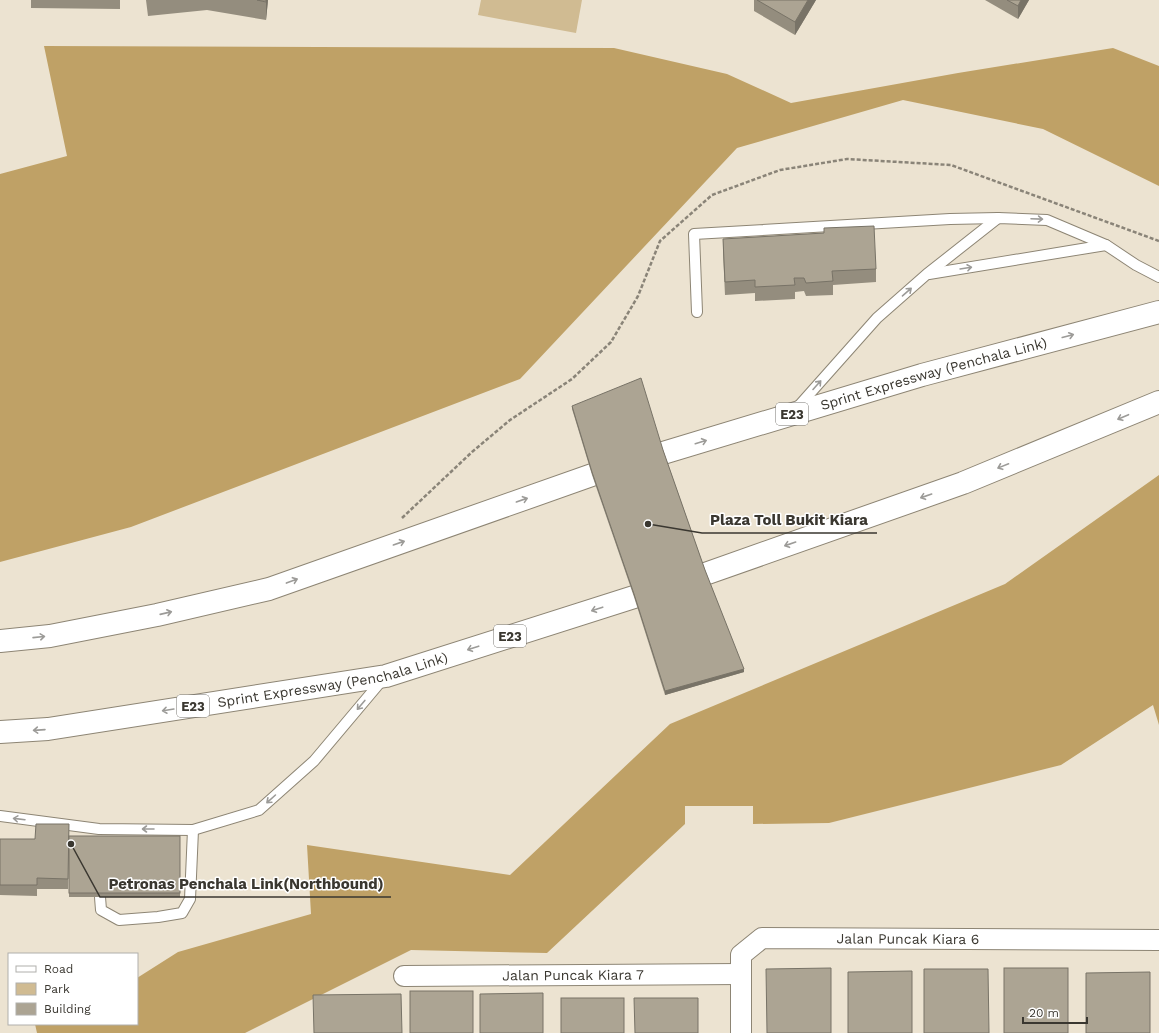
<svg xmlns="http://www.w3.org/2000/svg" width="1159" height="1033" font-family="'Work Sans',sans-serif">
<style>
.green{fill:#d0bb92}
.forest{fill:#bfa166}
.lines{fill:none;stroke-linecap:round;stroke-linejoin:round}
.service-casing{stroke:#8d8574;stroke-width:12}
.minor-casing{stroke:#8d8574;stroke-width:22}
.motorway-casing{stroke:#8d8574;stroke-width:24}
.path{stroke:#8a8478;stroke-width:2.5;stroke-dasharray:4 2;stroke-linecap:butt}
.service{stroke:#fff;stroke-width:10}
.minor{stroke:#fff;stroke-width:20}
.motorway{stroke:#fff;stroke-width:22}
.wall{fill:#948d7e}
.shaded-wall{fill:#787367}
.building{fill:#aca493;stroke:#787367}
.oneway{stroke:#9c9b98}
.labels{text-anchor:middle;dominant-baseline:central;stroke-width:3;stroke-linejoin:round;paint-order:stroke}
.shield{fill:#fff;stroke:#75736e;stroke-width:1}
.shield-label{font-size:13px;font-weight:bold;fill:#3a3730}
.street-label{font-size:14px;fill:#3a3730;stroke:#fff}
.leader{fill:none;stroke:#3a3730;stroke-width:1.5}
.callout-dot{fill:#3a3730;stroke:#fff;stroke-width:1.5}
.callout-label{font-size:15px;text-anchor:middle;font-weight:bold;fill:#3a3730;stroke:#fff;stroke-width:3;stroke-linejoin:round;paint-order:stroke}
</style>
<rect width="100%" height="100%" fill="#ece3d1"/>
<!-- green -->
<polygon class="green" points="481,0 582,0 576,33 478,15"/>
<!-- forest -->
<g class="forest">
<polygon points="44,46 614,48 727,74 791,103 958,73 1113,48 1159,66 1159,186 1043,129 903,100 737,148 520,379 131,527 0,562 0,174 67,156"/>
<polygon points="1159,475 1159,725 1153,705 1061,765 829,823 753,824 753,806 685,806 685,824 547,953 411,950 245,1033 37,1033 35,1024 137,1024 137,978 178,952 311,914 307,845 510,875 670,724 1005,584"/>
</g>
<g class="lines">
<defs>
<g id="service">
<polyline points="929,274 1106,245"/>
<polyline points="697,312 694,234 950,219 998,218 1047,220 1106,245 1136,265 1159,277"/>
<polyline points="797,408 877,318 927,274 998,218"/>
<polyline points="0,816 99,829 193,830 259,810 314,761 383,679"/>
<polyline points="100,897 101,910 119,920 158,917 182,913 190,899 193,830"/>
</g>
<g id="minor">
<path id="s1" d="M404,976L741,974"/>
<path id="s2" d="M741,1033V955L762,938L1159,940"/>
</g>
<g id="motorway">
<path id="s3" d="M663,453L922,375L1159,312"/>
<polyline points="705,574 963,483 1159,402"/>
<polyline points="0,641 50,636 157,615 269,589 592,475"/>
<path id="s4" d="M0,732L48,729L386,676L634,597"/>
</g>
</defs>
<!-- service casing -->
<use href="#service" class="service-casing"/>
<!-- minor casing -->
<use href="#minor" class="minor-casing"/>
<!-- motorway casing -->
<use href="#motorway" class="motorway-casing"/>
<!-- path -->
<polyline class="path" points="402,518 472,452 510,420 572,379 611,342 638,296 660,241 712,195 780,170 847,159 951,165 1159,241"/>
<!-- service -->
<use href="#service" class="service"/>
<!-- minor -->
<use href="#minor" class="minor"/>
<!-- motorway -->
<use href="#motorway" class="motorway"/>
</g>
<!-- wall -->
<g class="wall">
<polygon points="31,0 120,0 120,9 31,8"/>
<polygon points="146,0 268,0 266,20 207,10 148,16"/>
<polygon points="754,0 816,0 795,35 754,11"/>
<polygon points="985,0 1029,0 1018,19"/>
<polygon points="824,228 876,269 876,282 833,285 833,295 806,296 804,291 795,292 795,299 755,301 755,293 725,295 723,252 723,239 824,233"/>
<polygon points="572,406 663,450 705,570 744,672 665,695 634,597 592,475 572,409"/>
<polygon points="69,824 68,889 37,889 37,896 0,895 0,839 35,839"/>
<rect x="69" y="836" width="111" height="61"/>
</g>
<!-- shaded-wall -->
<g class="shaded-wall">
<polygon points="266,0 268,0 266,20"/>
<polygon points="808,0 816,0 795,35 795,22"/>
<polygon points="1021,0 1029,0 1018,19 1018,6"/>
<polygon points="744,669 744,672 665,695 665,691"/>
</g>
<!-- building -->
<g class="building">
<polygon points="257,0 266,0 266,2"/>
<polygon points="757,0 808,0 795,22"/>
<polygon points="1007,0 1021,0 1018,6"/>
<polygon points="874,226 876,269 832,271 833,281 806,283 804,278 794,278 795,285 755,287 755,280 725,282 723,239 824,233 824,228"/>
<polygon points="641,378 663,450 705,570 744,669 665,691 634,594 592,472 572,406"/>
<polygon points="36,824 69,824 68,879 37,878 37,885 0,885 0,839 35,839"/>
<rect x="69" y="836" width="111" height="57"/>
<polygon points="831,968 831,1033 767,1033 766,969"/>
<rect x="1004" y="968" width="64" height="65"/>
<polygon points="924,969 988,969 989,1033 924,1033"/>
<polygon points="912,971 912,1033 848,1033 848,972"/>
<polygon points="1150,972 1150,1033 1086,1033 1086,973"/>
<rect x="410" y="991" width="63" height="42"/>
<polygon points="543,993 543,1033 480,1033 480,994"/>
<polygon points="401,994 402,1033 314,1033 313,995"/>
<rect x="561" y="998" width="63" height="35"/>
<polygon points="634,998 698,998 698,1033 635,1033"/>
</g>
<!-- one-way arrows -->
<defs><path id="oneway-shaft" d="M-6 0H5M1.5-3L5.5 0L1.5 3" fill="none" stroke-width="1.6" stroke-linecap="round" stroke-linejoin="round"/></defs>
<g class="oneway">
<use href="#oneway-shaft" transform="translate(1037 219) rotate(2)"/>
<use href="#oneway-shaft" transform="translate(966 268) rotate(-9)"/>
<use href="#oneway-shaft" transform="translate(907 292) rotate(-41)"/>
<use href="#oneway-shaft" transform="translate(1068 336) rotate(-15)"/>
<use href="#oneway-shaft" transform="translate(817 385) rotate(-48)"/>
<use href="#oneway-shaft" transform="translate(1123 417) rotate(157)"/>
<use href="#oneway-shaft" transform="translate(701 442) rotate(-17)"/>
<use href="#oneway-shaft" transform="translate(1003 466) rotate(158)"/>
<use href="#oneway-shaft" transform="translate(926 496) rotate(161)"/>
<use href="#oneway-shaft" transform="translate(522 500) rotate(-19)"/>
<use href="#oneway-shaft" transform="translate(399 543) rotate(-19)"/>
<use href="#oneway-shaft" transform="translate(790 544) rotate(161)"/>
<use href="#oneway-shaft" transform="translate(292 581) rotate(-20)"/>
<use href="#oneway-shaft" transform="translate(597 609) rotate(162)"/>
<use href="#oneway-shaft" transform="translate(166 613) rotate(-13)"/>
<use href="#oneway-shaft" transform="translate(39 637) rotate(-6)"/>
<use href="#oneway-shaft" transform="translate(473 648) rotate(162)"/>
<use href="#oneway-shaft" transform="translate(361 705) rotate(130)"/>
<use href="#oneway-shaft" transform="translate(168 710) rotate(171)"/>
<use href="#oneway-shaft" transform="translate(39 730) rotate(176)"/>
<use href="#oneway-shaft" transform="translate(271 799) rotate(138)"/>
<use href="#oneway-shaft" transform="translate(19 819) rotate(-173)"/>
<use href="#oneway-shaft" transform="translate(148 829) rotate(-180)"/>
</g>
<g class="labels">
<!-- shield labels -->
<g class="shield">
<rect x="776" y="403" width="32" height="22" rx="3"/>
<rect x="494" y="625" width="32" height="22" rx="3"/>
<rect x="177" y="695" width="32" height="22" rx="3"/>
</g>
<g class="shield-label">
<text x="792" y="414">E23</text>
<text x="510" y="636">E23</text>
<text x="193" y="706">E23</text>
</g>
<!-- street labels -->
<g class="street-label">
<text stroke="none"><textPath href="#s3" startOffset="282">Sprint Expressway (Penchala Link)</textPath></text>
<text stroke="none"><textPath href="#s4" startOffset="337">Sprint Expressway (Penchala Link)</textPath></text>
<text stroke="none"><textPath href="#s2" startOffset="251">Jalan Puncak Kiara 6</textPath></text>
<text stroke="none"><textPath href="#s1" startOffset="169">Jalan Puncak Kiara 7</textPath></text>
</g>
</g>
<!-- callouts -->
<path class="leader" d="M648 524L702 533H877M71 844L100 897H391"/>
<g class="callout-dot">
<circle cx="648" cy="524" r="4"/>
<circle cx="71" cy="844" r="4"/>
</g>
<g class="callout-label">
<text x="789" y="525">Plaza Toll Bukit Kiara</text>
<text x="246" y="889">Petronas Penchala Link(Northbound)</text>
</g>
<!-- legend -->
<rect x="8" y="953" width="130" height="72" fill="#ffffff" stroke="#b0afac"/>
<rect x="16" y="966" width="20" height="6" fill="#ffffff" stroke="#b0afac"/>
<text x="44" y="973" font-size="12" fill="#3a3730">Road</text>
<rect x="16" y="983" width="20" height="12" fill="#d0bb92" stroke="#b0afac"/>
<text x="44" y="993" font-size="12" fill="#3a3730">Park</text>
<rect x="16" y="1003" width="20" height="12" fill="#aca493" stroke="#b0afac"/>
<text x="44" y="1013" font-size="12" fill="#3a3730">Building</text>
<!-- scale -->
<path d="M1023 1017v6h64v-6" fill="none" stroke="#3a3730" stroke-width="2"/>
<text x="1029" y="1017" font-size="12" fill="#3a3730" stroke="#ffffff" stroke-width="3" paint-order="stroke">20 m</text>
</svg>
